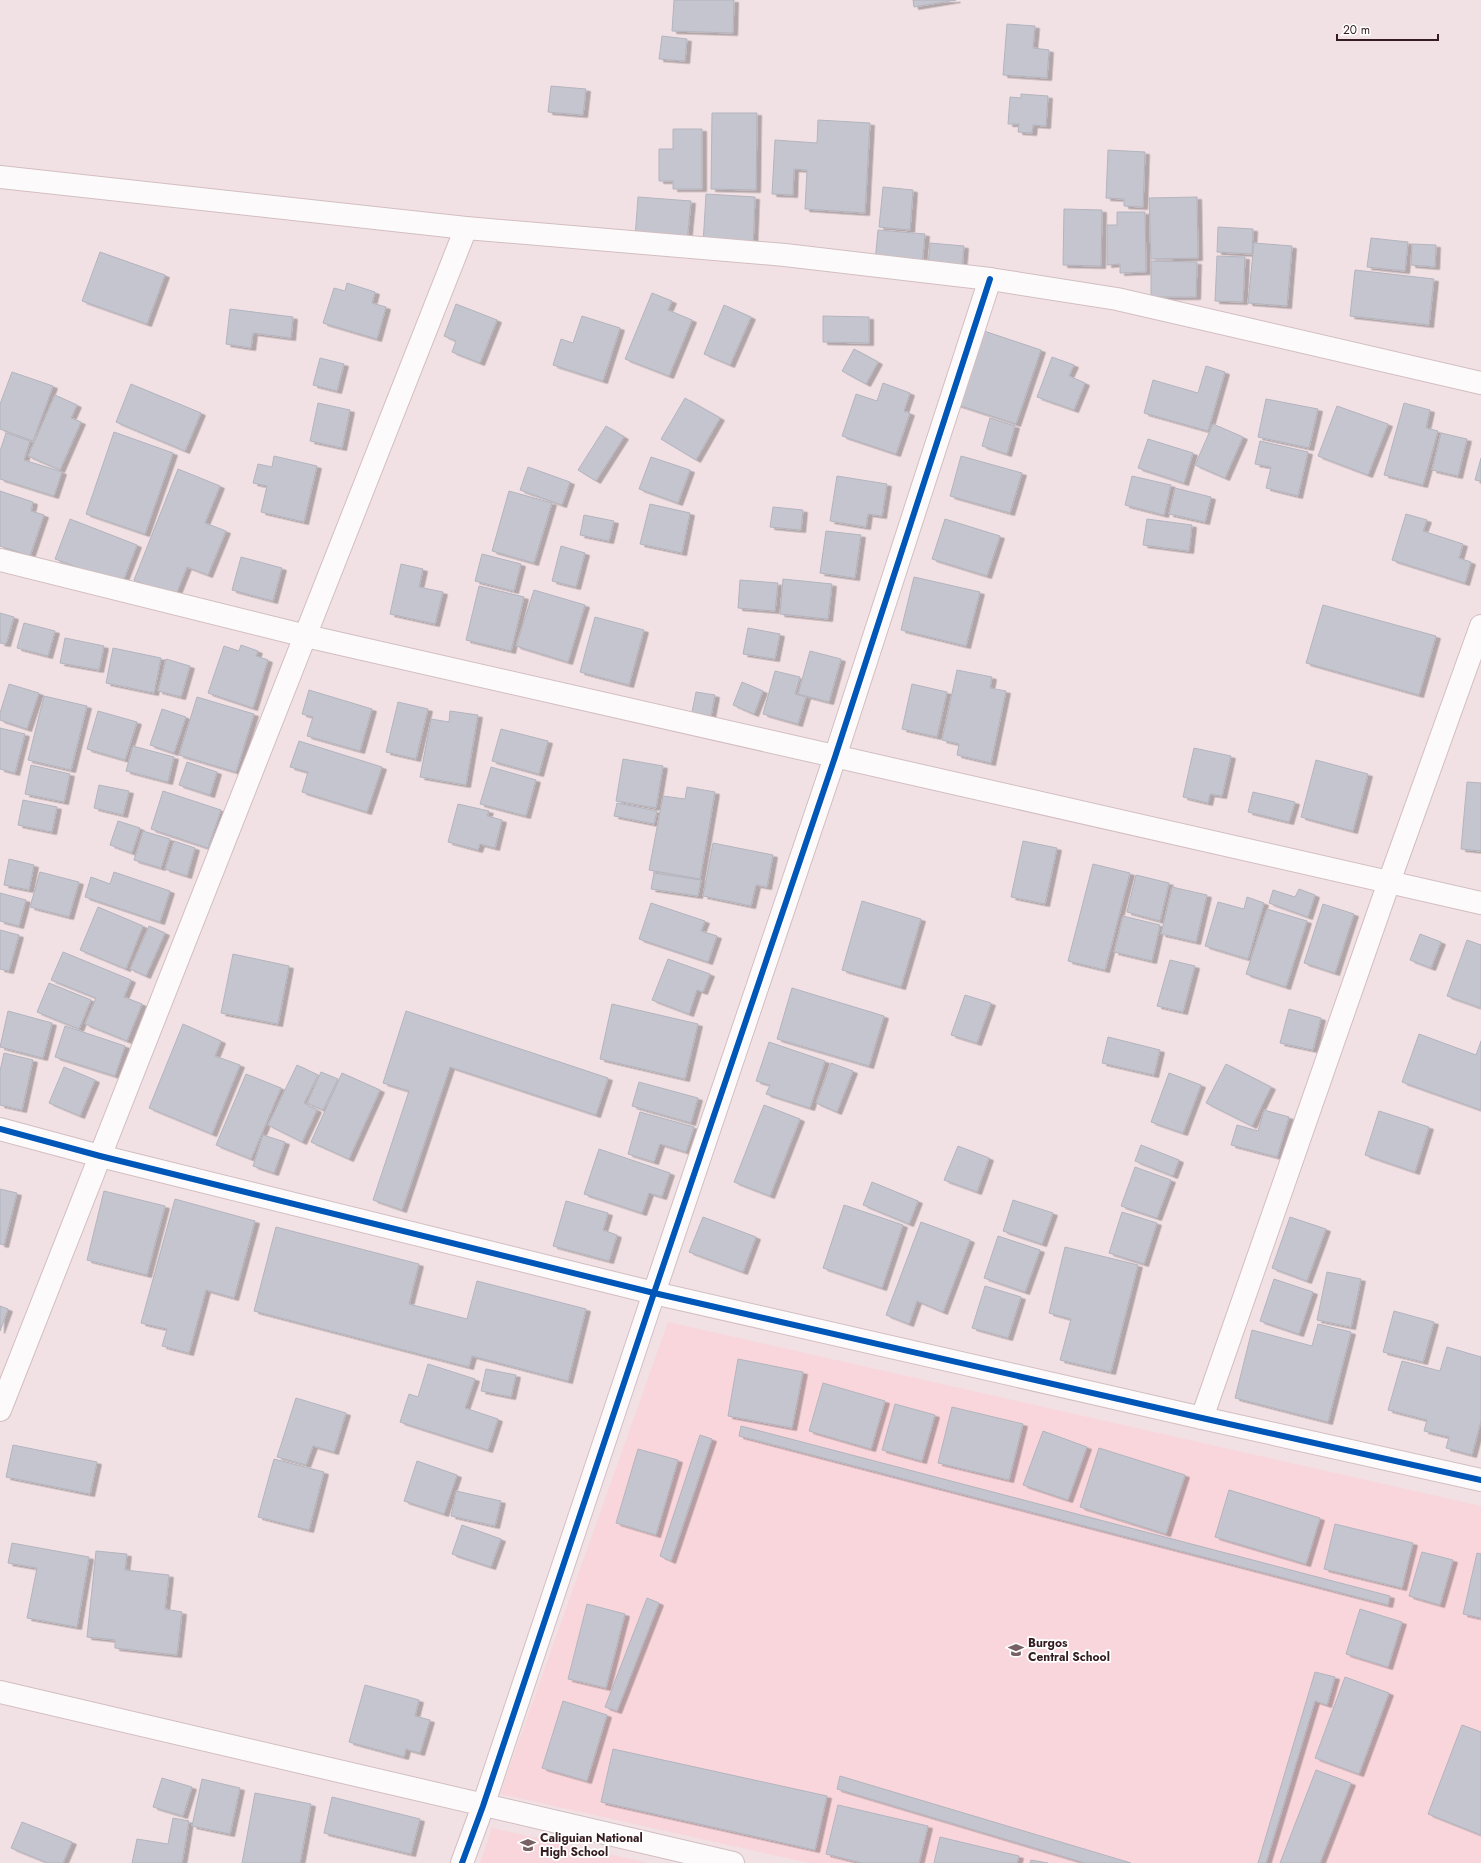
<svg xmlns="http://www.w3.org/2000/svg" width="1481" height="1863" font-family="Jost,sans-serif">
<style>
.built{fill:#f8d6db}
.building{fill:#c4c5cf;stroke:#b3b4be;filter:url(#shadow)}
.lines{fill:none;stroke-linecap:round;stroke-linejoin:round}
.street-casing{stroke:#d2bec1;stroke-width:24}
.street{stroke:#fdfafb;stroke-width:22}
.cycleway-casing{stroke:#fff;stroke-width:8}
.cycleway{stroke:#0057b8;stroke-width:6}
.labels{text-anchor:middle;dominant-baseline:central;stroke-width:3.5;stroke-linejoin:round;paint-order:stroke}
.poi-label{font-size:12px;font-weight:bold;fill:#351c20;stroke:#fff;text-anchor:start}
</style>
<defs>
<filter id="shadow"><feDropShadow dx="4.5" dy="2.5" stdDeviation="0" flood-color="#0004"/></filter>
</defs>
<rect width="100%" height="100%" fill="#f2e1e4"/>
<!-- built -->
<g class="built">
<polygon points="668,1322 1481,1506 1481,1863 809,1863 500,1794"/>
<polygon points="492,1828 649,1863 480,1863"/>
</g>
<!-- building -->
<g class="building">
<polygon points="674,0 734,0 733,33 672,31"/>
<polygon points="913,0 956,0 914,7"/>
<polygon points="1007,24 1035,26 1033,48 1049,50 1047,78 1003,75"/>
<polygon points="662,36 687,39 685,61 659,59"/>
<polygon points="551,86 586,89 583,115 548,112"/>
<polygon points="1021,94 1048,96 1046,126 1033,125 1032,133 1018,132 1019,124 1008,124 1010,97 1021,98"/>
<polygon points="712,113 757,113 756,190 711,189"/>
<polygon points="818,120 870,123 865,213 805,209 807,170 794,169 793,195 772,194 775,140 817,143"/>
<polygon points="673,129 702,129 702,189 673,189 673,181 659,181 659,149 673,149"/>
<polygon points="1108,150 1145,152 1143,207 1124,206 1124,199 1106,198"/>
<polygon points="883,187 913,190 910,230 879,227"/>
<polygon points="706,194 755,197 753,247 703,244"/>
<polygon points="638,197 691,201 687,241 635,238"/>
<polygon points="1197,197 1198,258 1151,259 1149,198"/>
<polygon points="1064,209 1102,210 1101,266 1063,265"/>
<polygon points="1117,212 1145,212 1146,272 1120,273 1120,264 1107,265 1107,225 1117,225"/>
<polygon points="1218,227 1253,229 1252,254 1217,252"/>
<polygon points="878,230 925,234 922,266 875,262"/>
<polygon points="1371,238 1408,242 1405,271 1367,267"/>
<polygon points="930,243 964,246 962,269 928,266"/>
<polygon points="1254,243 1292,246 1287,306 1248,303"/>
<polygon points="1412,244 1436,245 1435,267 1411,265"/>
<polygon points="100,252 165,275 147,324 82,301"/>
<polygon points="1217,256 1245,257 1243,302 1215,301"/>
<polygon points="1151,261 1197,262 1196,297 1151,297"/>
<polygon points="1355,270 1434,279 1429,325 1350,316"/>
<polygon points="347,283 375,292 372,303 386,307 377,339 323,323 334,288 345,291"/>
<polygon points="652,293 672,301 668,310 692,320 669,376 625,359"/>
<polygon points="456,304 497,320 480,363 452,352 456,341 444,336"/>
<polygon points="724,305 751,317 730,365 704,354"/>
<polygon points="230,309 293,317 291,338 253,333 251,348 226,344"/>
<polygon points="582,316 620,328 603,381 553,365 561,339 573,343"/>
<polygon points="823,316 869,317 869,343 823,342"/>
<polygon points="981,330 1041,350 1016,424 955,404"/>
<polygon points="854,349 878,362 866,384 842,371"/>
<polygon points="1052,357 1074,365 1069,376 1085,383 1074,410 1037,397"/>
<polygon points="320,358 344,364 337,391 313,385"/>
<polygon points="1206,366 1225,372 1208,431 1144,413 1153,380 1198,393"/>
<polygon points="12,372 53,386 33,441 0,429 0,404"/>
<polygon points="883,383 910,393 904,411 910,413 896,454 842,436 856,394 877,401"/>
<polygon points="131,384 201,413 185,451 116,422"/>
<polygon points="55,395 77,405 71,418 81,422 60,470 28,456"/>
<polygon points="685,398 720,418 696,460 661,439"/>
<polygon points="1266,399 1318,409 1309,448 1258,437"/>
<polygon points="318,403 350,410 342,448 310,441"/>
<polygon points="1404,403 1430,410 1426,428 1438,431 1423,485 1384,475"/>
<polygon points="1337,406 1388,424 1368,475 1318,456"/>
<polygon points="990,418 1015,426 1007,454 982,446"/>
<polygon points="1213,424 1243,437 1225,478 1195,465"/>
<polygon points="606,426 624,437 596,481 578,470"/>
<polygon points="114,432 173,453 145,534 86,514"/>
<polygon points="6,433 30,441 24,460 62,472 54,496 0,479 0,451"/>
<polygon points="1441,433 1467,439 1458,476 1432,470"/>
<polygon points="1148,439 1193,453 1184,483 1138,468"/>
<polygon points="1260,441 1308,452 1298,496 1266,488 1271,467 1255,464"/>
<polygon points="274,456 317,466 304,522 261,512 267,486 253,483 258,464 272,467"/>
<polygon points="961,456 1022,473 1010,513 950,496"/>
<polygon points="651,457 690,470 678,503 639,489"/>
<polygon points="1481,458 1481,481 1475,480"/>
<polygon points="528,467 570,482 562,505 520,490"/>
<polygon points="178,469 220,486 205,523 226,531 208,575 187,567 175,597 134,580"/>
<polygon points="837,476 887,484 882,516 868,514 866,527 830,521"/>
<polygon points="1132,476 1171,485 1164,515 1125,505"/>
<polygon points="1175,488 1211,497 1205,522 1169,514"/>
<polygon points="0,491 33,502 31,511 44,515 30,556 0,546"/>
<polygon points="509,491 552,503 534,563 492,551"/>
<polygon points="650,504 690,513 682,553 640,544"/>
<polygon points="773,507 803,510 801,530 770,527"/>
<polygon points="1406,514 1427,520 1423,531 1463,544 1459,558 1471,562 1465,583 1392,560"/>
<polygon points="584,515 614,521 609,541 580,535"/>
<polygon points="70,519 137,545 122,584 55,559"/>
<polygon points="945,519 1000,536 987,576 932,559"/>
<polygon points="1147,519 1192,525 1189,551 1143,545"/>
<polygon points="826,531 861,535 855,578 820,573"/>
<polygon points="561,546 585,553 576,587 552,581"/>
<polygon points="482,554 521,564 514,591 475,581"/>
<polygon points="241,557 282,568 273,601 232,590"/>
<polygon points="401,564 423,569 419,587 443,592 435,624 390,614"/>
<polygon points="914,577 980,592 966,646 901,630"/>
<polygon points="783,579 832,584 828,619 780,614"/>
<polygon points="740,580 778,583 775,611 738,608"/>
<polygon points="479,586 524,597 511,651 466,640"/>
<polygon points="534,590 585,605 568,662 516,646"/>
<polygon points="1323,605 1436,636 1419,695 1306,663"/>
<polygon points="0,613 14,617 6,644 0,643"/>
<polygon points="595,617 644,630 629,685 580,672"/>
<polygon points="24,623 55,631 48,656 17,648"/>
<polygon points="748,628 780,634 775,659 743,654"/>
<polygon points="65,638 104,646 99,670 60,663"/>
<polygon points="241,645 258,651 256,656 268,660 253,708 208,693 224,646 239,651"/>
<polygon points="113,648 161,658 154,693 106,683"/>
<polygon points="810,651 841,659 829,702 798,694"/>
<polygon points="166,659 190,666 181,697 158,691"/>
<polygon points="957,670 992,677 990,688 1006,691 991,763 957,755 959,744 942,740"/>
<polygon points="775,671 800,677 795,694 806,697 798,724 763,714"/>
<polygon points="742,682 763,691 754,714 733,705"/>
<polygon points="9,684 39,693 27,729 0,720 0,713"/>
<polygon points="912,684 947,692 937,737 902,729"/>
<polygon points="309,690 372,709 360,751 307,736 313,717 302,714"/>
<polygon points="696,692 715,695 711,716 692,712"/>
<polygon points="44,696 87,706 71,770 28,760"/>
<polygon points="197,697 254,714 236,772 179,755"/>
<polygon points="398,702 428,709 416,759 386,752"/>
<polygon points="162,709 186,717 174,753 150,745"/>
<polygon points="98,711 137,722 125,760 87,749"/>
<polygon points="450,711 478,715 466,785 420,777 431,719 449,722"/>
<polygon points="0,728 25,734 15,773 0,769"/>
<polygon points="501,729 548,741 539,774 492,761"/>
<polygon points="299,741 382,767 367,812 302,792 308,772 290,767"/>
<polygon points="133,746 174,757 168,782 126,771"/>
<polygon points="1194,748 1231,756 1222,796 1210,794 1208,803 1183,797"/>
<polygon points="623,759 663,766 656,808 616,801"/>
<polygon points="1316,760 1368,774 1353,831 1301,817"/>
<polygon points="187,762 217,772 210,795 179,785"/>
<polygon points="31,765 70,774 64,802 25,794"/>
<polygon points="491,767 536,780 526,816 480,804"/>
<polygon points="1467,782 1481,783 1481,851 1461,849"/>
<polygon points="99,785 129,791 123,815 94,808"/>
<polygon points="687,787 715,792 700,879 649,870 663,796 685,799"/>
<polygon points="163,791 221,810 208,848 151,829"/>
<polygon points="1253,792 1295,802 1289,822 1248,812"/>
<polygon points="23,800 57,807 52,832 18,825"/>
<polygon points="617,803 657,811 654,824 614,816"/>
<polygon points="458,804 489,811 487,816 502,820 495,848 480,844 478,850 448,842"/>
<polygon points="118,821 140,828 132,853 110,845"/>
<polygon points="143,831 170,839 161,868 134,860"/>
<polygon points="174,841 195,848 187,876 165,869"/>
<polygon points="1023,841 1057,848 1045,904 1011,897"/>
<polygon points="713,843 773,855 767,887 756,885 751,906 703,896"/>
<polygon points="9,859 34,865 29,890 4,885"/>
<polygon points="1093,864 1130,873 1105,970 1068,961"/>
<polygon points="40,872 79,882 69,917 30,907"/>
<polygon points="114,872 170,891 160,922 85,897 91,877 110,884"/>
<polygon points="654,873 701,880 698,896 651,889"/>
<polygon points="1136,875 1169,883 1160,921 1127,912"/>
<polygon points="1172,887 1207,895 1196,942 1161,934"/>
<polygon points="1299,889 1315,895 1308,917 1269,903 1273,890 1295,897"/>
<polygon points="0,893 26,900 19,926 0,921"/>
<polygon points="1247,897 1264,903 1248,959 1205,946 1218,902 1244,909"/>
<polygon points="862,901 921,919 901,987 842,970"/>
<polygon points="651,903 705,921 701,931 717,936 708,962 639,939"/>
<polygon points="1323,904 1354,914 1335,973 1304,963"/>
<polygon points="98,907 143,926 126,969 80,950"/>
<polygon points="1267,909 1307,921 1286,987 1246,974"/>
<polygon points="1123,916 1160,925 1152,961 1114,952"/>
<polygon points="149,926 165,933 146,976 130,969"/>
<polygon points="0,930 19,935 9,971 0,969"/>
<polygon points="1420,934 1441,942 1431,968 1410,960"/>
<polygon points="1467,940 1481,945 1481,1008 1447,996"/>
<polygon points="63,952 131,980 124,997 142,1004 127,1041 85,1024 96,998 51,980"/>
<polygon points="233,954 289,966 278,1024 221,1013"/>
<polygon points="668,959 710,974 703,992 697,990 689,1014 652,1000"/>
<polygon points="1170,960 1195,966 1183,1012 1157,1006"/>
<polygon points="49,983 91,1000 79,1029 37,1012"/>
<polygon points="792,988 884,1016 869,1066 777,1039"/>
<polygon points="965,995 991,1003 977,1043 951,1035"/>
<polygon points="612,1004 698,1024 685,1079 600,1059"/>
<polygon points="1289,1009 1321,1018 1313,1050 1280,1043"/>
<polygon points="8,1011 52,1023 43,1058 0,1047"/>
<polygon points="406,1011 608,1078 596,1115 450,1067 402,1210 373,1200 409,1091 383,1083"/>
<polygon points="183,1024 221,1041 215,1056 240,1065 212,1134 149,1108"/>
<polygon points="65,1026 125,1046 115,1076 55,1057"/>
<polygon points="1419,1034 1476,1055 1481,1041 1481,1110 1402,1082"/>
<polygon points="1108,1037 1160,1050 1154,1075 1102,1063"/>
<polygon points="769,1042 825,1061 810,1108 766,1094 770,1085 756,1081"/>
<polygon points="4,1053 33,1060 22,1110 0,1105 0,1071"/>
<polygon points="831,1063 853,1071 837,1112 816,1103"/>
<polygon points="1226,1064 1271,1087 1252,1126 1206,1103"/>
<polygon points="297,1065 318,1075 304,1103 317,1110 302,1142 268,1125"/>
<polygon points="64,1067 95,1080 80,1116 49,1103"/>
<polygon points="321,1072 338,1079 323,1110 307,1103"/>
<polygon points="342,1073 380,1090 349,1159 311,1142"/>
<polygon points="1169,1073 1201,1085 1183,1133 1151,1122"/>
<polygon points="246,1074 281,1088 251,1159 216,1145"/>
<polygon points="639,1082 698,1098 691,1123 632,1106"/>
<polygon points="764,1105 800,1119 770,1196 734,1182"/>
<polygon points="1264,1110 1289,1117 1277,1157 1231,1145 1237,1125 1258,1131"/>
<polygon points="1379,1111 1429,1127 1415,1172 1365,1155"/>
<polygon points="640,1112 694,1127 686,1152 660,1144 654,1162 628,1154"/>
<polygon points="263,1135 285,1142 274,1173 253,1166"/>
<polygon points="1141,1145 1179,1160 1173,1176 1135,1161"/>
<polygon points="958,1146 989,1158 977,1192 944,1180"/>
<polygon points="599,1149 670,1173 662,1197 649,1193 642,1213 584,1194"/>
<polygon points="1135,1167 1171,1180 1157,1218 1121,1206"/>
<polygon points="872,1182 918,1201 909,1224 863,1205"/>
<polygon points="0,1189 17,1193 4,1245 0,1244"/>
<polygon points="104,1191 165,1206 147,1275 87,1260"/>
<polygon points="175,1199 255,1221 234,1298 206,1290 189,1353 162,1346 167,1329 141,1323"/>
<polygon points="1013,1200 1053,1213 1042,1244 1003,1231"/>
<polygon points="566,1201 608,1213 603,1230 617,1235 609,1261 553,1246"/>
<polygon points="844,1205 903,1225 882,1288 823,1268"/>
<polygon points="1122,1212 1157,1223 1144,1264 1109,1253"/>
<polygon points="703,1217 756,1237 743,1272 689,1252"/>
<polygon points="1290,1217 1326,1229 1307,1281 1272,1268"/>
<polygon points="921,1222 970,1240 943,1312 917,1301 909,1324 886,1315"/>
<polygon points="276,1227 419,1264 409,1304 467,1319 477,1281 586,1309 568,1381 472,1356 469,1367 254,1311"/>
<polygon points="998,1236 1040,1250 1025,1292 984,1278"/>
<polygon points="1065,1247 1138,1265 1111,1372 1060,1360 1071,1319 1049,1313"/>
<polygon points="1327,1272 1361,1279 1351,1327 1317,1320"/>
<polygon points="1274,1279 1313,1292 1299,1334 1260,1321"/>
<polygon points="985,1286 1021,1297 1008,1338 972,1328"/>
<polygon points="0,1306 8,1309 0,1331"/>
<polygon points="1394,1311 1434,1322 1423,1362 1383,1352"/>
<polygon points="1318,1324 1351,1332 1328,1422 1235,1398 1252,1330 1312,1346"/>
<polygon points="1447,1347 1481,1357 1481,1421 1472,1455 1446,1448 1449,1437 1424,1431 1427,1420 1388,1410 1402,1361 1440,1371"/>
<polygon points="738,1359 803,1372 792,1428 728,1416"/>
<polygon points="428,1364 475,1379 465,1408 498,1419 488,1450 400,1422 409,1394 418,1397"/>
<polygon points="486,1369 516,1375 511,1397 481,1391"/>
<polygon points="823,1383 885,1401 871,1449 809,1431"/>
<polygon points="296,1398 346,1413 334,1452 313,1446 306,1465 277,1457"/>
<polygon points="895,1404 935,1415 922,1461 882,1450"/>
<polygon points="952,1407 1023,1424 1009,1480 938,1463"/>
<polygon points="741,1426 1390,1596 1388,1605 739,1436"/>
<polygon points="1043,1431 1087,1447 1068,1500 1023,1485"/>
<polygon points="700,1435 712,1439 671,1561 660,1556"/>
<polygon points="13,1445 97,1462 90,1494 6,1477"/>
<polygon points="1099,1448 1185,1475 1166,1534 1080,1507"/>
<polygon points="638,1449 678,1460 656,1535 616,1523"/>
<polygon points="274,1459 324,1472 309,1530 258,1517"/>
<polygon points="417,1461 457,1475 444,1514 404,1501"/>
<polygon points="1229,1490 1320,1518 1306,1564 1215,1537"/>
<polygon points="456,1491 501,1501 495,1526 451,1516"/>
<polygon points="1335,1524 1413,1543 1402,1588 1324,1569"/>
<polygon points="462,1525 501,1539 491,1567 452,1554"/>
<polygon points="12,1543 89,1557 77,1627 27,1618 37,1568 8,1563"/>
<polygon points="96,1551 127,1554 125,1570 169,1575 165,1609 182,1612 177,1655 115,1648 115,1640 87,1637"/>
<polygon points="1422,1552 1453,1560 1440,1605 1409,1596"/>
<polygon points="1477,1553 1481,1554 1481,1618 1463,1614"/>
<polygon points="647,1598 659,1603 617,1711 605,1707"/>
<polygon points="587,1604 625,1614 606,1688 568,1679"/>
<polygon points="1360,1609 1402,1622 1388,1667 1346,1654"/>
<polygon points="1315,1672 1335,1677 1327,1705 1315,1701 1266,1863 1258,1863"/>
<polygon points="1345,1677 1389,1693 1359,1774 1315,1758"/>
<polygon points="365,1685 419,1700 415,1716 430,1720 420,1753 406,1749 404,1757 349,1742"/>
<polygon points="563,1701 607,1715 587,1781 542,1768"/>
<polygon points="1462,1725 1481,1732 1481,1835 1428,1814"/>
<polygon points="613,1749 827,1796 815,1850 601,1802"/>
<polygon points="1316,1770 1351,1783 1320,1863 1280,1863"/>
<polygon points="840,1776 1131,1863 1085,1863 837,1789"/>
<polygon points="162,1778 192,1787 183,1816 153,1807"/>
<polygon points="202,1779 240,1788 230,1834 192,1826"/>
<polygon points="255,1793 311,1804 300,1863 242,1863"/>
<polygon points="332,1797 420,1819 411,1854 324,1833"/>
<polygon points="838,1805 928,1826 919,1863 862,1863 826,1854"/>
<polygon points="173,1818 189,1821 182,1863 132,1863 137,1839 168,1844"/>
<polygon points="22,1822 72,1842 63,1863 48,1863 11,1848"/>
<polygon points="940,1837 1019,1856 1017,1863 934,1863"/>
<polygon points="1031,1860 1048,1863 1030,1863"/>
</g>
<g class="lines">
<defs>
<g id="street">
<polyline points="0,177 466,228 785,255 990,279 1117,299 1481,383"/>
<polyline points="0,560 306,636 1481,903"/>
<polyline points="0,1129 100,1156 654,1293 1202,1418 1481,1480"/>
<polyline points="0,1410 466,228"/>
<polyline points="1202,1418 1389,882 1481,626"/>
<polyline points="0,1692 733,1863"/>
<polyline points="462,1863 483,1806 654,1293 835,757 990,279"/>
</g>
</defs>
<!-- street casing -->
<use href="#street" class="street-casing"/>
<!-- street -->
<use href="#street" class="street"/>
<defs>
<g id="cycleway">
<polyline points="0,1129 100,1156 654,1293 1202,1418 1481,1480"/>
<polyline points="462,1863 483,1806 654,1293 835,757 990,279"/>
</g>
</defs>
<!-- cycleway casing -->
<use href="#cycleway" class="cycleway-casing"/>
<!-- cycleway -->
<use href="#cycleway" class="cycleway"/>
</g>
<!-- icons -->
<defs>
<symbol id="school-bare" viewBox="-9 -9 18 18"><path d="M0-5L7-2L0 1L-7-2ZM-4 1L0 2.5L4 1V4Q0 6-4 4Z" fill="#776165" stroke="#fff" stroke-width="2.5" paint-order="stroke"/></symbol>
</defs>
<g fill-rule="evenodd">
<use href="#school-bare" x="1005" y="1639" width="22" height="22"/>
<use href="#school-bare" x="517" y="1834" width="22" height="22"/>
</g>
<g class="labels">
<!-- poi labels -->
<g class="poi-label">
<text x="1028" y="1643">Burgos<tspan x="1028" dy="14">Central School</tspan></text>
<text x="540" y="1838">Caliguian National<tspan x="540" dy="14">High School</tspan></text>
</g>
</g>
<!-- scale -->
<path d="M1337 34v6h101v-6" fill="none" stroke="#351c20" stroke-width="2"/>
<text x="1343" y="34" font-size="12" fill="#351c20" stroke="#ffffff" stroke-width="3" paint-order="stroke">20 m</text>
</svg>
